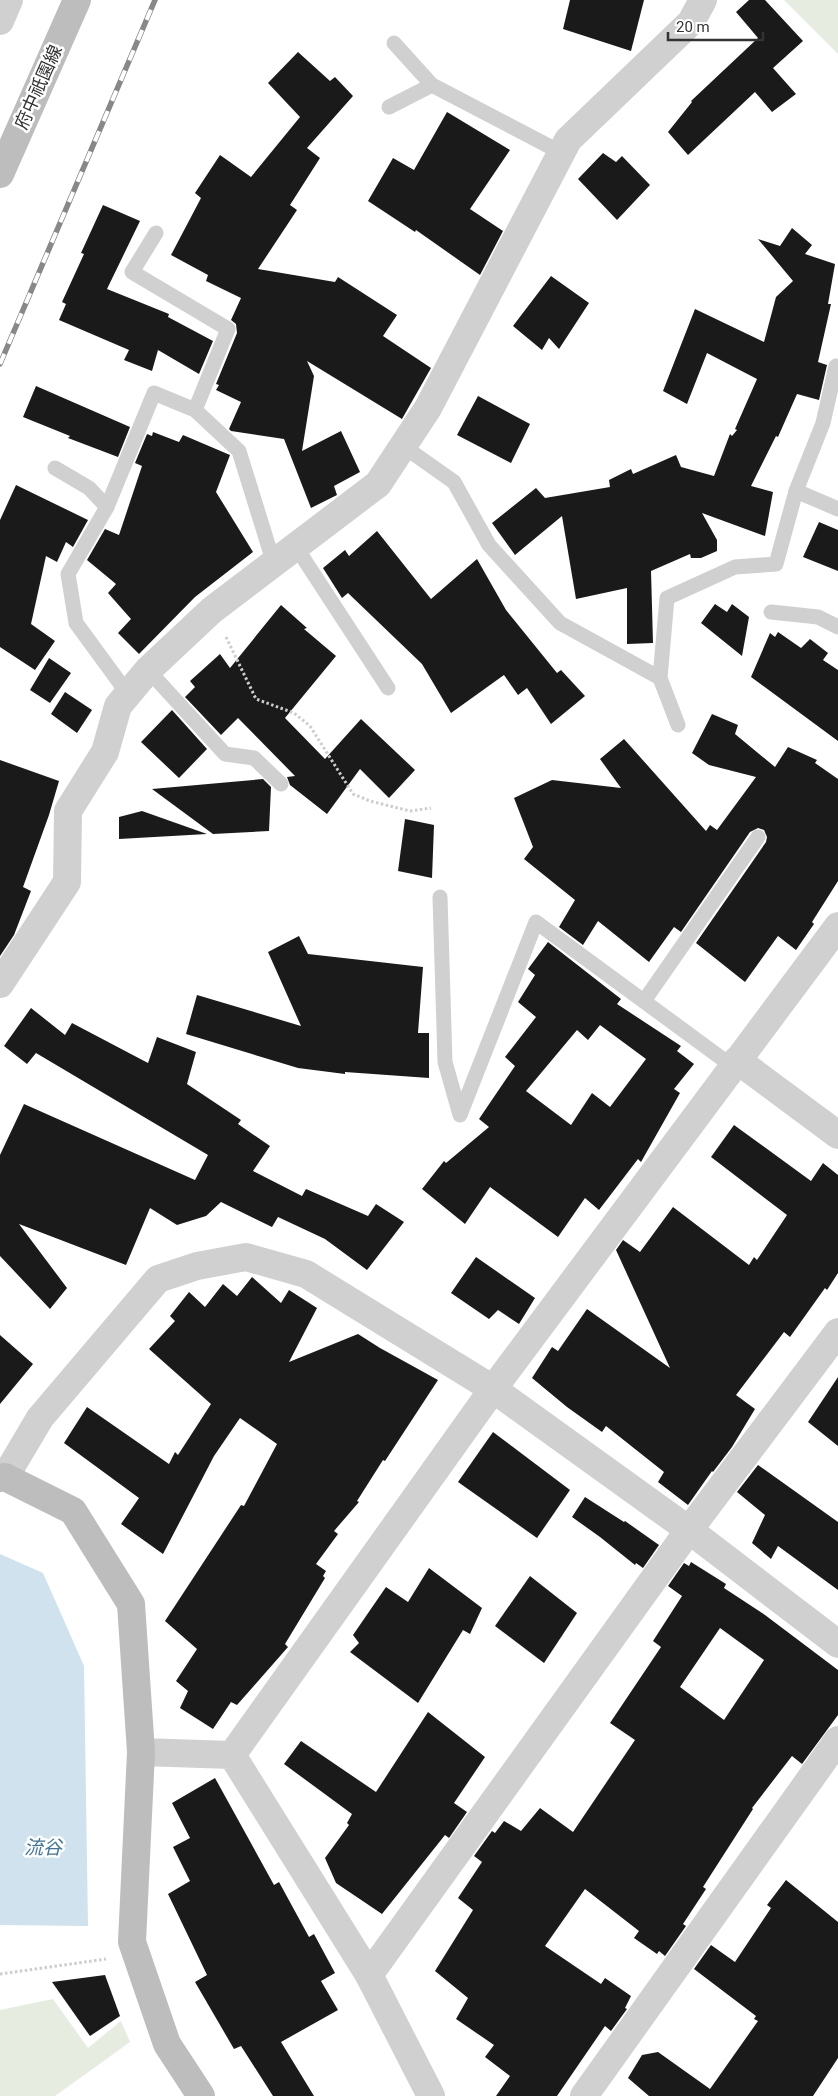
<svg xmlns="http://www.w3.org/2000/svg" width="838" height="2096" font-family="Roboto,'Noto Sans JP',sans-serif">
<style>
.green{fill:#e6ecdf}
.water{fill:#cfe2ee}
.building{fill:#1a1a1a;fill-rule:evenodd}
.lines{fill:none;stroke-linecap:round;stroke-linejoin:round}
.path{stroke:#cdcdcd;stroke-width:3;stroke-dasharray:2.5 2.5;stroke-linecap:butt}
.lane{stroke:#d0d0d0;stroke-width:15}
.street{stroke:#d0d0d0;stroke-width:28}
.secondary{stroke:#bdbdbd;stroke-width:28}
.rail-casing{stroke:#888;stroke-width:5.5}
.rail{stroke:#fff;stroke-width:4;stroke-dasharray:11;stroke-linecap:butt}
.labels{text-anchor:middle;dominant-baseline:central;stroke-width:5;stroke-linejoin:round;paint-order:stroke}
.street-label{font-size:18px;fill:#333;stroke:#fff}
.water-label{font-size:19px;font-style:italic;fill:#3f7597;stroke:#fff}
</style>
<rect width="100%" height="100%" fill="#fff"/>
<!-- green -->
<g class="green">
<polygon points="784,0 838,0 838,54"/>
<polygon points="53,1999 88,2048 121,2021 130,2042 55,2096 0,2096 0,2010"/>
</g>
<!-- water -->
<polygon class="water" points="0,1554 43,1573 84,1666 88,1926 0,1925"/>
<!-- building -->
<g class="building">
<polygon points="570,0 644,0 631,51 563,29"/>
<polygon points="749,0 765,0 803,41 773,68 796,94 772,112 755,92 688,155 668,132 692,102 691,101 758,38 736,12"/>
<polygon points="298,52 330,81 335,77 353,96 307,148 320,158 290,205 297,210 258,269 335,282 338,277 397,315 383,336 431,368 402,419 307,361 314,376 302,451 341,431 360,472 334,486 337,495 311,508 284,439 231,431 229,429 241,402 216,390 219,385 216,384 237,333 236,324 231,320 241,298 206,281 208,275 171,255 201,198 195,193 220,155 251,177 300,117 268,83"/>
<polygon points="447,112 510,150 470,209 503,231 480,275 416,230 415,232 368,201 393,158 414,170"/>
<polygon points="603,153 616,162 622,156 650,185 617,220 578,179"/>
<polygon points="103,205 140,221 107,289 169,314 168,317 213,341 199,374 158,350 152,371 124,360 129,350 59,320 66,304 62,302 84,254 81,253"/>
<polygon points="792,228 812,245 805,254 835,264 828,304 831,304 818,362 827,365 819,400 797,394 778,437 776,436 751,486 773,492 765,536 702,513 717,540 717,551 701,558 691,558 690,554 651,571 653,643 627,644 627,588 576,599 562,516 515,555 492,523 536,488 545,498 610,487 609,480 631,469 633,474 676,455 681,467 714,476 730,434 732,436 737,430 735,429 757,379 707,353 687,404 663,391 695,309 764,342 776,297 793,281 758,239 780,246"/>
<polygon points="551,276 589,303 559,349 549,338 542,350 513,326"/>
<polygon points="36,386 130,427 118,457 68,438 70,436 23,417"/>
<polygon points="478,396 530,424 511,463 457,435"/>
<polygon points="153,432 179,442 183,435 230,455 216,492 253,552 195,597 139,654 118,633 131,619 108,593 116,584 87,560 105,529 119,535 142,466 135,463 147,434 152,436"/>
<polygon points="16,485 88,520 73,547 66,542 57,562 46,556 31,624 55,641 35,670 0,647 0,520"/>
<polygon points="819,522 838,530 838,571 803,557"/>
<polygon points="377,531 431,599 477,559 506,610 557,673 561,670 585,696 551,724 527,688 518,695 504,675 451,713 422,664 348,593 342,598 323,568 345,550 349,556"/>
<polygon points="715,604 727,612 732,604 749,617 742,656 701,623"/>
<polygon points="281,605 307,628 304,629 336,656 285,718 325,759 361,719 415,770 389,798 360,769 327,814 290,785 287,777 295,776 238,718 221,735 185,697 195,687 190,681 220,654 230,668"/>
<polygon points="778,632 801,648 810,639 828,653 823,660 838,670 838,741 751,677 770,633 775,637"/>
<polygon points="49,658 71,673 50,703 30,690"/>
<polygon points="65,692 92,710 77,733 51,714"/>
<polygon points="172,710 207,749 179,778 141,742"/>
<polygon points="712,714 738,725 735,734 775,767 788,747 817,760 815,763 838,779 838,881 812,922 814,924 796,950 778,936 745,982 696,943 766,842 767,837 764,830 758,828 750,832 681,932 674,927 649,962 598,921 583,945 559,927 575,900 524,859 533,847 514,798 552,780 621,788 600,759 624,739 706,831 710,825 717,830 756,777 709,765 692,753"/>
<polygon points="0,760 59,781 49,815 23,887 31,891 14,935 0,956"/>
<polygon points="263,779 271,787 269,831 213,834 152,789"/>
<polygon points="142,811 207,834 119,839 119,817"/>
<polygon points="405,819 434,825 432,878 398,871"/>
<polygon points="299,936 308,954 423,967 418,1033 429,1033 429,1078 345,1072 345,1074 298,1068 186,1034 197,995 301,1026 268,952"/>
<path d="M548,942L621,999L617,1004L681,1046L677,1051L694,1064L674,1089L680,1093L641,1162L638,1159L599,1210L585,1198L558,1237L490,1187L465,1224L422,1189L444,1161L446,1163L489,1127L479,1119L515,1066L505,1057L536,1017L518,1002L535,975L528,969ZM600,1025L646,1059L610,1107L592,1093L571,1125L526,1091L577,1030L588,1040Z"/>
<polygon points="31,1008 65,1035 72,1023 148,1063 157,1037 196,1052 187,1084 241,1120 238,1124 270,1146 253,1171 302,1196 306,1189 368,1216 376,1204 404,1222 367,1270 325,1239 278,1217 272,1227 221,1202 206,1216 177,1225 150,1208 126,1265 19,1224 67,1288 50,1309 0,1256 0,1155 24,1104 195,1180 208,1155 36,1053 27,1064 4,1046"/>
<polygon points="734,1125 811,1181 823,1163 838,1175 838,1273 827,1290 825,1288 790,1337 784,1332 736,1395 755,1409 732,1447 713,1472 712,1471 688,1505 658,1482 664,1472 606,1426 602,1432 567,1407 532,1378 552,1347 558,1351 587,1309 670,1368 616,1250 623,1240 640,1252 673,1207 749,1265 754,1257 757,1260 787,1215 711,1157"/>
<polygon points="476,1257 535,1298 519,1324 498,1310 489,1319 451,1293"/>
<polygon points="252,1277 281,1303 289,1290 317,1308 289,1362 358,1334 380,1348 438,1380 385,1461 383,1460 357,1501 359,1502 334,1531 338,1534 316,1564 326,1571 323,1576 325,1578 285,1644 288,1647 237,1705 231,1702 213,1729 180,1708 188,1691 176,1681 197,1649 165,1621 241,1505 244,1506 277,1444 240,1418 214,1456 163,1554 121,1524 139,1498 64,1443 87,1407 169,1464 175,1452 178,1455 211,1404 149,1349 175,1321 170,1316 189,1292 205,1307 223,1284 237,1296"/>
<polygon points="0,1335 33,1364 0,1404"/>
<polygon points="838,1377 838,1446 808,1422"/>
<polygon points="493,1432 570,1490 537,1538 458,1482"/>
<polygon points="758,1465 838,1522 838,1590 778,1546 771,1559 752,1543 765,1515 737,1492"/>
<polygon points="585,1497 624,1522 625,1521 659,1545 643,1568 636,1563 635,1565 600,1537 572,1517"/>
<path d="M691,1562L726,1584L724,1588L765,1615L838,1670V1715L802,1764L792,1756L752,1808L753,1809L703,1887L706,1889L683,1924L686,1926L665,1956L659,1951L657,1954L634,1938L639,1931L585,1889L545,1946L601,1984L605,1978L631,1996L625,2008L627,2009L611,2031L605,2026L557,2096H496L510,2076L485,2057L494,2045L456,2019L468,1998L435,1971L473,1910L458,1898L482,1862L474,1856L492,1831L495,1833L504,1821L521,1831L540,1808L573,1832L635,1740L610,1723L661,1647L653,1641L682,1596L668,1586L684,1563L689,1566ZM720,1628L764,1660L724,1720L680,1687Z"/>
<polygon points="429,1568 482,1608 470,1634 463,1630 418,1703 350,1652 359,1643 353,1635 386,1587 408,1602"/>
<polygon points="530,1576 577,1613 544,1663 495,1626"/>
<polygon points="428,1712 485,1757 454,1803 467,1812 449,1838 445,1835 382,1914 336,1883 325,1858 349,1825 347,1823 352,1814 284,1764 301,1741 376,1792"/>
<polygon points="215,1778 274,1885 279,1882 309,1937 314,1934 335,1973 321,1981 338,2010 281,2042 314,2096 273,2096 241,2046 234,2049 195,1982 207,1975 168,1894 190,1881 173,1847 190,1838 172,1803"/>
<polygon points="786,1880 838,1922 838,2058 813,2096 649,2096 628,2078 642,2055 658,2052 710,2089 758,2021 754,2019 756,2016 694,1969 711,1945 735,1962 771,1908 767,1905"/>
<polygon points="105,1975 120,2016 90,2036 52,1982"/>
</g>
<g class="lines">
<!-- path -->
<g class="path">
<polyline points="226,637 256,699 294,713 310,726 353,794 370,801 410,811 431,808"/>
<polyline points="0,1974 106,1959"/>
</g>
<!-- lane -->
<g class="lane">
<polyline points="394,43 432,85 562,153"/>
<polyline points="389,107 432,85"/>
<polyline points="156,233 132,272 228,329 195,410"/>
<polyline points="836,366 823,423 796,491 838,509"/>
<polyline points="403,446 454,482 489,545 560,623 660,678"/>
<polyline points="55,468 89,488 107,507"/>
<polyline points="296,547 388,688"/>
<polyline points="771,612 818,617 838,627"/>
<polyline points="148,670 225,754 254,758 281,784"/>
<polyline points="128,694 76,623 68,574 107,507 154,393 195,410 239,451 274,564"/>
<polyline points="678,725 660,678 667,598 735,567 776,564 796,491"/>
<polyline points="440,897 445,1062 460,1115 536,922 732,1066"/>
<polyline points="644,1001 758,837"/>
</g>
<!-- street -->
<g class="street">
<polyline points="0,21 9,0"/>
<polyline points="0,984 67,882 68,811 105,752 118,706 148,670 212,610 378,484 428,408 568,140 691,22 703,0"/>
<polyline points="737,1060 838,1135"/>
<polyline points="5,1477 40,1418 158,1279 197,1266 246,1257 306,1274 493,1389 689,1530 838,1644"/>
<polyline points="141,1752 232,1755 369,1975 431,2096"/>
<polyline points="232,1755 493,1389 838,926"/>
<polyline points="369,1975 689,1530 838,1332"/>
<polyline points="584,2096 838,1740"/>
</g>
<!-- secondary -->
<g class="secondary">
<polyline points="0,174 77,0"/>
<polyline points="0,1478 5,1477 73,1511 131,1604 141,1752 132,1942 167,2044 201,2096"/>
</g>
<defs>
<polyline id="rail" points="0,364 155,0"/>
</defs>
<!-- rail casing -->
<use href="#rail" class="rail-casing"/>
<!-- rail -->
<use href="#rail" class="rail"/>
</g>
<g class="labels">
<!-- street labels -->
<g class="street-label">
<text transform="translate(38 87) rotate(-66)">府中祇園線</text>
</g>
<!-- water labels -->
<g class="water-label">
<text x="43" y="1847">流谷</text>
</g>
</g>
<!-- scale -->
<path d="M668 32v8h95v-8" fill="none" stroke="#333333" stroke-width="2.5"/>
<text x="676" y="32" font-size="15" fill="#333333" stroke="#ffffff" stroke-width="4" paint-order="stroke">20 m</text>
</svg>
